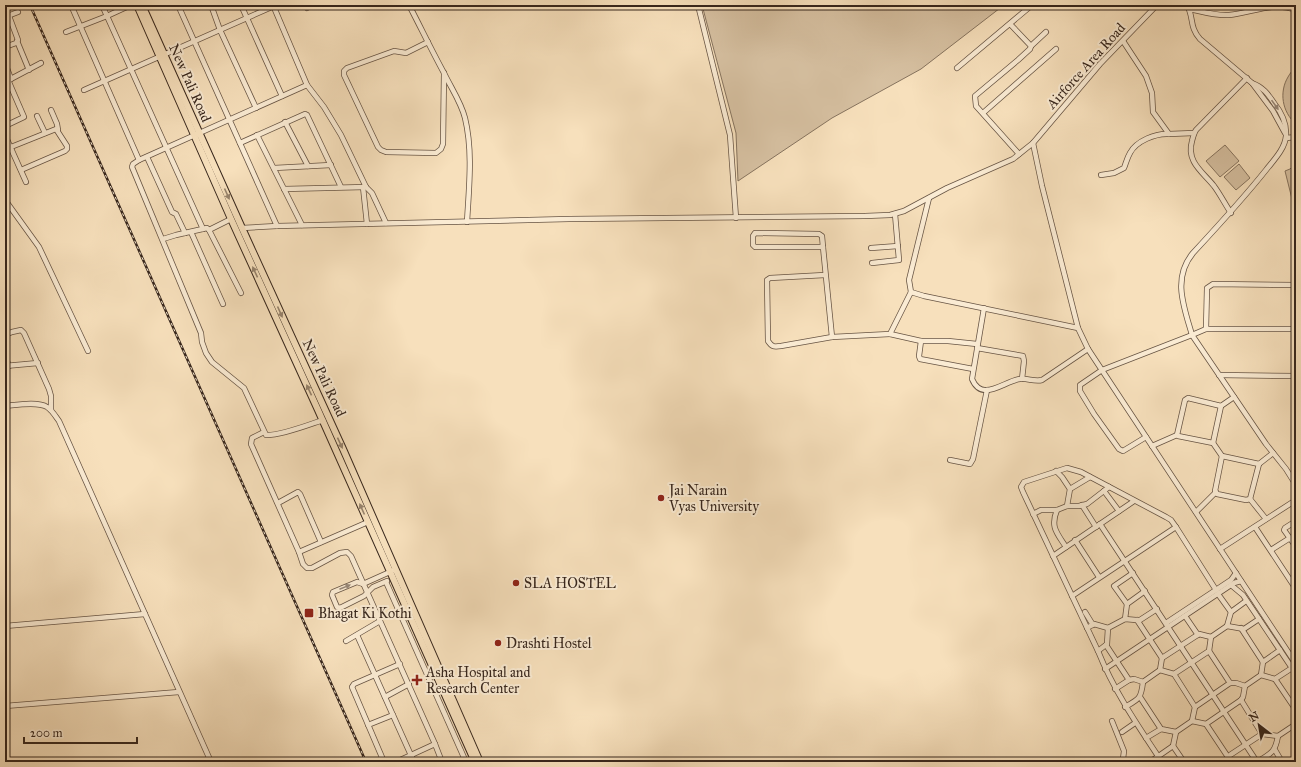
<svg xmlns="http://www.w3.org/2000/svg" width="1301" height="767" font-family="'IM FELL Great Primer',serif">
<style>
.green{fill:#d6c0a1;stroke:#86735e}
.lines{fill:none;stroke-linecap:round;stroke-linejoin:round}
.minor-casing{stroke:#675444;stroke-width:6}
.highway-casing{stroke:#37261c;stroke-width:8}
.minor{stroke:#faebd3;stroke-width:4.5}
.highway{stroke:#f7e0bc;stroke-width:6}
.rail-casing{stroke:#37261c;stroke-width:2.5}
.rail{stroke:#faebd3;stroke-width:1;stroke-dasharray:3;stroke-linecap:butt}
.oneway{fill:#988878}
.oneway2{fill:#97836c}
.poi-dot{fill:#8f2418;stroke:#faebd3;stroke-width:1.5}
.labels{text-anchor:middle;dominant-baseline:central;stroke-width:4;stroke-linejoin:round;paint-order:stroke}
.street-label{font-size:14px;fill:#37261c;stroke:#faebd3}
.poi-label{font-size:14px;fill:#37261c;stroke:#faebd3;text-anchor:start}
</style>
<rect width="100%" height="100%" fill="#f7e0bc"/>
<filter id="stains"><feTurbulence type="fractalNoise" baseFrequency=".005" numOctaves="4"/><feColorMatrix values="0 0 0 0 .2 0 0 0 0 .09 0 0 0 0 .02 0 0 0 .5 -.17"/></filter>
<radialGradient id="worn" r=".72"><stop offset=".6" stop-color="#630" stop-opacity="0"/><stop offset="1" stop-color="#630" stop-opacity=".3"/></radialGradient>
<!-- green -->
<g class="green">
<polygon points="702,5 1004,5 921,69 832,118 738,181 736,133"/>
<path d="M1296,67V124C1282,112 1279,92 1288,77C1290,73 1293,70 1296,67Z"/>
<polygon points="1225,145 1239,161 1220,177 1206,161"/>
<polygon points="1296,163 1296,215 1285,171 1290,169"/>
<polygon points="1239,164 1250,178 1236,190 1224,177"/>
</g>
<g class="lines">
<defs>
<g id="minor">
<polyline points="71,5 139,160 307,85"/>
<polyline points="102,5 203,229"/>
<polyline points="178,5 277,226"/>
<polyline points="211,5 220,30 256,108"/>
<polyline points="241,5 282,96"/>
<polyline points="273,5 307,85 324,107 341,135 366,187 372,193 386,223"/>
<path d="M409,5C421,28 432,51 444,73C451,88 461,102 465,118C473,151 469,187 467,222"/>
<polyline points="698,5 730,135 736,218"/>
<path d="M1187,5C1194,17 1189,27 1200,39L1252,83L1273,111L1285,133"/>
<polyline points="307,8 312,5"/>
<path d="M1190,9C1203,12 1216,16 1229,15C1252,13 1273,1 1296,10"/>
<polyline points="5,17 18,12"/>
<polyline points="1010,24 1031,46 1030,49 1018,60 975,96 976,106 1019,154"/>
<polyline points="66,32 107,16 131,5"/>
<polyline points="17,41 29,70"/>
<polyline points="1123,41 1146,76 1152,93 1153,112 1169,134 1194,133"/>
<polyline points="428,42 406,53 394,51 347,68 344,71 344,75 378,147 381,150 386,152 436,153 441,149 443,144 444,73"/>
<polyline points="1031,46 1046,32"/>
<polyline points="5,47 16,43 18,40 9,16"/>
<polyline points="5,63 11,79"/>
<polyline points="957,68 1032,5"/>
<polyline points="7,81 41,63"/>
<polyline points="84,90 274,6"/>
<polyline points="51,110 57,124 58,130"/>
<polyline points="983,113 1056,49"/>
<polyline points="37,116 45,133"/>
<polyline points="285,122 308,166"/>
<polyline points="5,126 24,117 8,80"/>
<polyline points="5,135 26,182"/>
<polyline points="257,135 302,225"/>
<polyline points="1286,138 1296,137"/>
<polyline points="240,143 305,114 307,115 341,187"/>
<polyline points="1033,143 1042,186 1078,328 1088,349 1296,664"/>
<polyline points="11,147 56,129 67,146 67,149 65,151 21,170"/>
<polyline points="147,157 172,212 176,214 185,233"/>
<path d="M139,160L133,164L132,167L201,333L202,342L206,353L212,362L244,388L266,435C280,436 308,425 323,420"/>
<polyline points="274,168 331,165"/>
<path d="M1101,175L1114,173L1124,168C1126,163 1127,158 1130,153C1136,141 1156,133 1169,134"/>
<polyline points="363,187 367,224"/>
<polyline points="284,189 366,187"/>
<polyline points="929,198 909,280 911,292 924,296 1078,328"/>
<polyline points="5,202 8,204 39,247 88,351"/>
<path d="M1231,213C1225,204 1220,194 1214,186C1203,172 1186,162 1192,141C1193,137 1194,133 1196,130L1247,78"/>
<polyline points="242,228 277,226 569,219 865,216 890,215 904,211 947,188 1013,159 1033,143 1100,64 1157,5"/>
<polyline points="209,230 241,293"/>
<polyline points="191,232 223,304"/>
<polygon points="755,233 819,234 822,236 823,247 755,247 753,245 753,236"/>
<polyline points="163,239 176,235 207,228 209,230 231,219"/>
<polyline points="823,247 832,337"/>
<polyline points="871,248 898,246"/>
<polyline points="872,263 899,260 895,214"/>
<path d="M825,275L770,278L767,280L768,341C772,347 774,347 781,346L832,337L890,334L911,292"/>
<path d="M984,308L972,379C982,403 1004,381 1020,379C1027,378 1035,382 1042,380L1088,349"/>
<polyline points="1206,329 1207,288 1213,284 1296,285"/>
<polyline points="1296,329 1206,329 1192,335 1266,444 1286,469 1296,485"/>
<polyline points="890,334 921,341 948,341 977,344"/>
<polyline points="5,335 12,332 21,330 24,333 49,389 51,396 51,410"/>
<polyline points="921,341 919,356 920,359 973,369"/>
<polyline points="977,348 1023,356 1024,361 1022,379"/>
<polyline points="5,356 9,366"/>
<polyline points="5,366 38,363"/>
<polyline points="1219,375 1296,376"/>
<polyline points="1234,397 1221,406 1188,398 1185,400 1177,435 1178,436 1213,443 1222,456 1259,464 1273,453"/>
<path d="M5,406C16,405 38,401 47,407C52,410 56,417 59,421L211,762"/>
<polyline points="264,432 252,438 251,444 299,552 303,564 307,568 312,568 340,553 347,552 351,556 435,744"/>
<path d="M1146,437L1123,451L1119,449L1094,414L1080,391V385L1102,370L1192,335C1184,307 1172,278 1193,253C1218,226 1243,199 1266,170C1273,161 1285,149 1286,136C1287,123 1282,113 1274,103C1268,94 1263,87 1252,83"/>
<polyline points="1213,443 1221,406"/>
<polyline points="1152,446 1177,435"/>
<polyline points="1222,456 1215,491 1217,494 1246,500 1250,499 1259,464"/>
<polyline points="950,460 970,464 973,459 987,390"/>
<polyline points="1056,471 1062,477 1070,489 1067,506"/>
<polyline points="1070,489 1090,477"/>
<polyline points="1104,491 1119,511"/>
<polyline points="1250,499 1266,519"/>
<polyline points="278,503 298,492 300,494 321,542"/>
<polyline points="1082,505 1096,527"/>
<path d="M1057,510C1050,527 1057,533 1066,547"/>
<polyline points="1196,512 1216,492"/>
<polyline points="1033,514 1041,510 1057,510 1067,506 1079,506 1087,504 1109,487"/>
<polyline points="1296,521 1285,528 1284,530 1294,544 1296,545"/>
<polyline points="1100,524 1257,762"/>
<polyline points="1255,527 1296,589"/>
<polyline points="1075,540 1099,577"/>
<polyline points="1220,549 1296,500"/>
<polyline points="1271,550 1290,538"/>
<polyline points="299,552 368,522"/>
<polyline points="1053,556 1134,501"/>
<polyline points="387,581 373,587 364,596 340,608 337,607 332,595 333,592 357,582 363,584 392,571"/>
<polyline points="386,582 466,762"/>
<polyline points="1231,585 1243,595 1296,674"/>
<polyline points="1218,594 1231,612"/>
<polyline points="1072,596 1176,527"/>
<polyline points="1127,604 1114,586 1133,573"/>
<polyline points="1085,612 1093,625"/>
<polyline points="1185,616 1198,635"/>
<polyline points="1125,619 1127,604 1145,591"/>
<polyline points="1137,620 1162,658"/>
<polyline points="1166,623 1231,580 1236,573"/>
<polyline points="5,626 145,614"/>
<polyline points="1227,626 1244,629 1259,619"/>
<polyline points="1087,628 1094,624 1108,628 1125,619 1136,620 1140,620 1157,609"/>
<polyline points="1241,628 1263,662"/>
<polyline points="357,635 414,762"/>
<polyline points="346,641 380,621"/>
<polyline points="1106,645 1129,680"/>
<polyline points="1098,651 1107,644 1108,628"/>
<polyline points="1209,651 1230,683"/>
<polyline points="1105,669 1234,583 1241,581"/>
<polyline points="1160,670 1174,674 1209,651 1211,637 1227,626 1231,612 1246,601"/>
<polyline points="1174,674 1195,707"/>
<polyline points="1261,675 1263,662 1280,650"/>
<polyline points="1275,679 1296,710"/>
<polyline points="1143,682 1160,670 1162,658 1199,634 1211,637"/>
<polyline points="1115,689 1129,680 1134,679 1143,682"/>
<polyline points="385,697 409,684"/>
<polyline points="1140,697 1161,729 1176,732"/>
<polyline points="1241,700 1262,734"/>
<polyline points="5,706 179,692"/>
<path d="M1125,707C1139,699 1141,699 1143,682"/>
<polyline points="1296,716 1296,720"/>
<polyline points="1112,721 1124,751 1123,759 1124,762"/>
<polyline points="1192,721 1195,707 1230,683 1236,683 1245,686"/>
<polyline points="1206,724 1228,757"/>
<polyline points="368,725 393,715"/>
<polyline points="1122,732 1135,723"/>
<polyline points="1146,738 1161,729"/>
<polyline points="1173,746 1184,762"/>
<polyline points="1275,750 1282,762"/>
<polyline points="384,762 352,687 354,684 400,664"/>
<polyline points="396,762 435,744 442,762"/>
<polyline points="1150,762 1173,746 1176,732 1192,721 1206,724 1241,700 1243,697 1245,686 1261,675 1275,679 1292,668"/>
<path d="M1162,762C1138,726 1114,691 1098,651L1023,492L1021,487L1024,482L1067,468L1081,472L1166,517L1171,520L1176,527L1216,590"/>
<polyline points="1227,762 1228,757 1230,755 1262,734 1278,736"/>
<path d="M1257,762C1271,753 1275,753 1278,736L1296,724"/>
</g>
<g id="highway">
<polyline points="137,5 231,219 318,410 475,762"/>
<polyline points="142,5 242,228 343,449 480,762"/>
</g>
</defs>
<!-- minor casing -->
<use href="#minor" class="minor-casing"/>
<!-- highway casing -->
<use href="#highway" class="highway-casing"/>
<!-- minor -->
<use href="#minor" class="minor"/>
<!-- highway -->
<use href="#highway" class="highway"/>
<defs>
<polyline id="rail" points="30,5 366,762"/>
</defs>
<!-- rail casing -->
<use href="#rail" class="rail-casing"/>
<!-- rail -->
<use href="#rail" class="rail"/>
</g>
<!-- one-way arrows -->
<defs><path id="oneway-solid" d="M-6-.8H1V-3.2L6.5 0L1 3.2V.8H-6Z"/></defs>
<g class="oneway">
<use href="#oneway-solid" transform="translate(1275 105) rotate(55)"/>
<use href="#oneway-solid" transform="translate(345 587) rotate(-22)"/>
</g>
<g class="oneway2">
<use href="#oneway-solid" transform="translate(227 194) rotate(66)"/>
<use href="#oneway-solid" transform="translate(255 272) rotate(-115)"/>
<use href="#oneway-solid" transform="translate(280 312) rotate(66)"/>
<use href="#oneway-solid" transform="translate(309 390) rotate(-115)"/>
<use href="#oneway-solid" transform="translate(340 443) rotate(65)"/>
<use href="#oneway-solid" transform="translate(362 509) rotate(-114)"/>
</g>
<!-- markers -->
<g class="poi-dot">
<circle cx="661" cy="498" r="4"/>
<circle cx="516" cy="583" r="4"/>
<rect x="304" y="608" width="10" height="10" rx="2"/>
<circle cx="498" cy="643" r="4"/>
<path d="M415 674h4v4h4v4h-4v4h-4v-4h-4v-4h4z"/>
</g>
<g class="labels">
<!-- street labels -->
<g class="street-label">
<text transform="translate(1086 66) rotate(-48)">Airforce Area Road</text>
<text transform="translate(190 83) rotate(66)">New Pali Road</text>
<text transform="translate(324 378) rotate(65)">New Pali Road</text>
</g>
<!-- poi labels -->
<g class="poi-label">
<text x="669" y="490">Jai Narain<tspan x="669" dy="16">Vyas University</tspan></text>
<text x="524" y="583">SLA HOSTEL</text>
<text x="318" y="613">Bhagat Ki Kothi</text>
<text x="506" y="643">Drashti Hostel</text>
<text x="426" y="672">Asha Hospital and<tspan x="426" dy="16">Research Center</tspan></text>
</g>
</g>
<!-- margin -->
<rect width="1301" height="767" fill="none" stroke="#f7e0bc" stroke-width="20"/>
<rect x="6" y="6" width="1289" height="755" fill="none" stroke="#37261c" stroke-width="2"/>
<rect x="10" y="10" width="1281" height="747" fill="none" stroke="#37261c"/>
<!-- north arrow -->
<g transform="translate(1259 725) rotate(329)" stroke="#faebd3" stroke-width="3" paint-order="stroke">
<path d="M0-3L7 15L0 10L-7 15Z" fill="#37261c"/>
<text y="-6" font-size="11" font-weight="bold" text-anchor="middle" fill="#37261c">N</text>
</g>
<!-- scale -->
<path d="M24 737v6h113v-6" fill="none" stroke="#37261c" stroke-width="2"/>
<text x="30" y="737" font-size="12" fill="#37261c" stroke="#faebd3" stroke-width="3" paint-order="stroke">200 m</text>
<rect width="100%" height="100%" filter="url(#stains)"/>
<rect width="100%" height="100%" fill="url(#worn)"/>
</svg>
